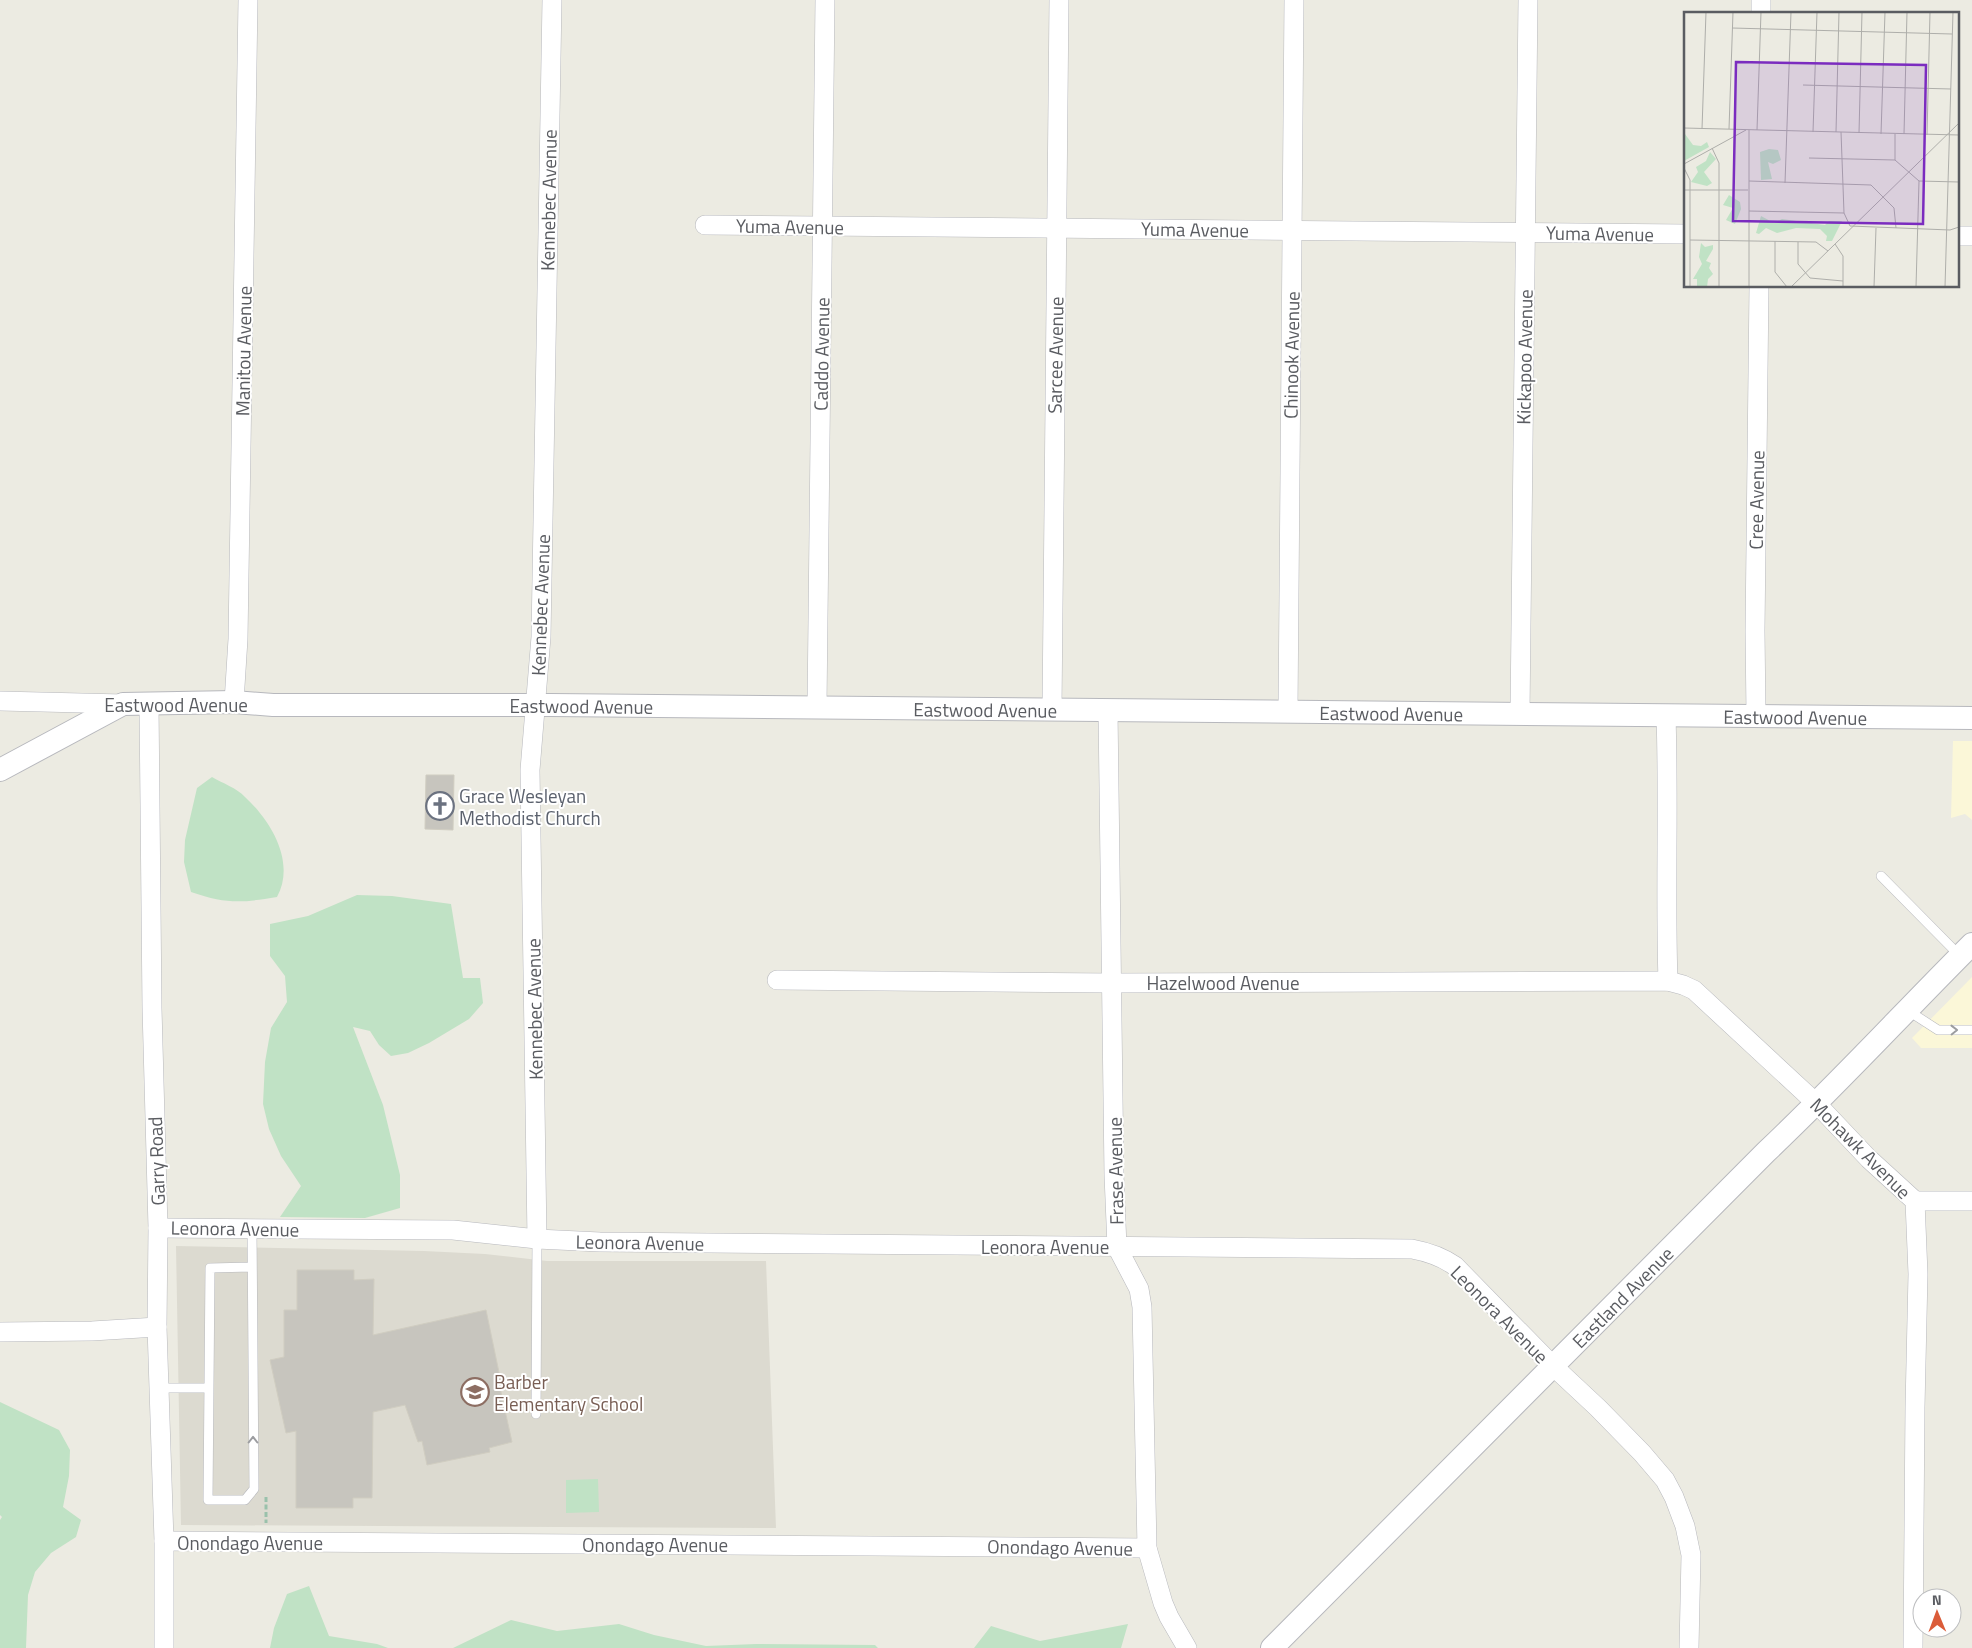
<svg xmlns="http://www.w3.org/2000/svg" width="1972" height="1648" font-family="'Titillium Web',sans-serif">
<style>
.commercial{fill:#fbf7d8}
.education{fill:#dcdad0}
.green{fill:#c0e2c5}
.building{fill:#c7c5be;stroke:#d0cdc1}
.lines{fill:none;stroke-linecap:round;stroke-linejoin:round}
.service-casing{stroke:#b7b8bd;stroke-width:10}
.minor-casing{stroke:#b7b8bd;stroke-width:20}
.tertiary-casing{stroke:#b7b8bd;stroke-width:24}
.path{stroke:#9ac1ab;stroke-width:3;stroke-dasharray:5 2.5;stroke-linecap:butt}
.service{stroke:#fff;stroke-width:9}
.minor{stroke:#fff;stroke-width:19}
.tertiary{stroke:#fff;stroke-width:22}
.oneway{stroke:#9c9da0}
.labels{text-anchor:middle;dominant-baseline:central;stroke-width:4;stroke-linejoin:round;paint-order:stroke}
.street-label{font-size:19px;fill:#5a5c61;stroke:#fff}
.worship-label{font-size:19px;fill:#5b616d;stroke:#fff;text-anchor:start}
.education-label{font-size:19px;fill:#785e54;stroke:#fff;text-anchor:start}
.inset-road{fill:none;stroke:#aeaeaa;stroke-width:1}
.view{fill:#7b2cbf;fill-opacity:0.15;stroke:#7b2cbf;stroke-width:2.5}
.inset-edge{fill:none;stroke:#5a5c61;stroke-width:2.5}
</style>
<rect width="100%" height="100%" fill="#ecebe2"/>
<!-- commercial -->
<g class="commercial">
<polygon points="1953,741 1972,741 1972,820 1965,814 1951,818"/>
<polygon points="1972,977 1972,1048 1921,1048 1912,1038"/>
</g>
<!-- education -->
<polygon class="education" points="176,1246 424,1251 485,1254 547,1261 766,1261 776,1528 181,1525"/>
<!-- green -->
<g class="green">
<path d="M212,777C222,783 237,788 245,797C271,821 296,862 277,897C241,903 226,904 191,892L184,862L185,840L197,788Z"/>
<polygon points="357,895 392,896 451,904 463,978 480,978 483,1003 469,1019 429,1043 408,1053 391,1056 379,1045 370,1031 353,1027 383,1105 400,1175 400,1208 365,1218 280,1217 301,1186 281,1156 269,1129 263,1104 265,1062 271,1028 287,1002 285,976 270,956 270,924 308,916"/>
<polygon points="0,1402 59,1430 70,1450 69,1476 63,1507 81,1520 76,1537 51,1553 35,1572 28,1595 26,1648 0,1648 0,1520 2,1517 0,1515"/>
<polygon points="598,1479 599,1512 566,1513 566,1480"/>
<polygon points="309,1586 329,1636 377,1644 388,1648 270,1648 274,1628 287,1594"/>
<polygon points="511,1620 557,1631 619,1624 654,1635 706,1646 756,1644 875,1645 878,1648 453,1648"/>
<polygon points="1128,1624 1121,1648 974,1648 991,1626 1040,1641"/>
</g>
<!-- building -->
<g class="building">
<polygon points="426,775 454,775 453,830 425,829"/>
<polygon points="297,1270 354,1270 354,1280 374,1279 373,1335 486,1310 501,1382 499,1383 512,1442 489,1448 490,1452 427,1465 422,1441 418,1442 405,1405 373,1412 372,1498 353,1498 353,1508 296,1508 296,1431 286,1433 270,1360 284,1357 284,1310 297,1310"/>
</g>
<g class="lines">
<defs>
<g id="service">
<polyline points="1881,876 1960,956"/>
<polyline points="1907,1010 1938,1030 1972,1030"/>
<polyline points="252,1228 254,1489 245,1500 208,1500 210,1268 252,1267"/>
<polyline points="159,1388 207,1388"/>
<polyline points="536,1414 537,1239"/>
</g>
<g id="minor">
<polyline points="1761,14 1761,0"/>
<polyline points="705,225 1686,234"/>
<polyline points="1958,236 1972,236"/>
<polyline points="0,701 123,704"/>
<polyline points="234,702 238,639 248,0"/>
<polyline points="149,704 152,1008 158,1228 157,1327 164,1541 164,1648"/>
<polyline points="817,707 825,0"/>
<polyline points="1052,710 1059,0"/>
<polyline points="1108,710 1114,1175 1117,1247 1139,1289 1142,1307 1147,1548 1163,1603 1169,1617 1187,1648"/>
<polyline points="1288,711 1294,0"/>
<polyline points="1520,714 1528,0"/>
<polyline points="1756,715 1755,631 1759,286"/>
<path d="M1666,716C1669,804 1665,893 1668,981"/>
<polyline points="777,980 1112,983 1668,981 1683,985 1694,990 1817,1104 1869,1159 1915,1201 1918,1274 1915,1407 1913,1648"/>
<polyline points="1915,1201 1972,1201"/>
<path d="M158,1228L453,1230L537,1239L600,1242L1412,1249C1428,1252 1441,1256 1455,1266L1553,1366L1598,1408L1642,1453L1665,1480L1674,1497L1685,1526L1691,1555L1689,1648"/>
<polyline points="537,1239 530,770 541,637 552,0"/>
<polyline points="0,1332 92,1331 157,1327"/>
<polyline points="164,1541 1147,1548"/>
</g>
<g id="tertiary">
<path id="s1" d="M0,770L123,704L234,702L273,705H551L1972,718"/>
<path id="s2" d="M1272,1648L1766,1152C1837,1085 1903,1013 1972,944"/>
</g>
</defs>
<!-- service casing -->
<use href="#service" class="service-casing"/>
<!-- minor casing -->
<use href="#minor" class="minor-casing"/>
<!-- tertiary casing -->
<use href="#tertiary" class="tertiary-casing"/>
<!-- path -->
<polyline class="path" points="266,1497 266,1523"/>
<!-- service -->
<use href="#service" class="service"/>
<!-- minor -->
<use href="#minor" class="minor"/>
<!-- tertiary -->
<use href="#tertiary" class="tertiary"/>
</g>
<!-- one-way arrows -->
<defs><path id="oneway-chevron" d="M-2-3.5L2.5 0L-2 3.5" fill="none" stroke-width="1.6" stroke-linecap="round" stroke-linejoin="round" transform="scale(1.25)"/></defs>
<g class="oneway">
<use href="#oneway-chevron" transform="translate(1954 1030) rotate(-1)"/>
<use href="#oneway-chevron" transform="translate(253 1440) rotate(-90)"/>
</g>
<!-- icons -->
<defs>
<symbol id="church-ring" viewBox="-11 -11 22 22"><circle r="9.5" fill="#fff" stroke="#6b7280" stroke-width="1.5"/><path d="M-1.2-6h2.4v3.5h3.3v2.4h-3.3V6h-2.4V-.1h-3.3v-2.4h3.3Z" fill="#6b7280"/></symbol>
<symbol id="school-ring" viewBox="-11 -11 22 22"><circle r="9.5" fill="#fff" stroke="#8d6e63" stroke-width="1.5"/><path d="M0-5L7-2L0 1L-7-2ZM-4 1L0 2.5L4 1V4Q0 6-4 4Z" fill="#8d6e63"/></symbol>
</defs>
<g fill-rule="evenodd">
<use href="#church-ring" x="424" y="790" width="32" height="32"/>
<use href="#school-ring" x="459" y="1376" width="32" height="32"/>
</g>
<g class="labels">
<!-- street labels -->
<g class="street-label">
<text transform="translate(548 200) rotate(-89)">Kennebec Avenue</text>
<text transform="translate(790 226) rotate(1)">Yuma Avenue</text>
<text transform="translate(1195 229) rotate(1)">Yuma Avenue</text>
<text transform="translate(1600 233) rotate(1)">Yuma Avenue</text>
<text transform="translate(243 351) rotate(-89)">Manitou Avenue</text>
<text transform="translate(821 354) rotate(-89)">Caddo Avenue</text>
<text transform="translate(1055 355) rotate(-89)">Sarcee Avenue</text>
<text transform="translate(1291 355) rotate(-89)">Chinook Avenue</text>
<text transform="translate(1524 357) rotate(-89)">Kickapoo Avenue</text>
<text transform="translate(1756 500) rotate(-89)">Cree Avenue</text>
<text transform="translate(540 605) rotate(-88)">Kennebec Avenue</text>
<text x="176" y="704">Eastwood Avenue</text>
<text stroke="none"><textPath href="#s1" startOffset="598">Eastwood Avenue</textPath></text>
<text stroke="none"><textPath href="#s1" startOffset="1002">Eastwood Avenue</textPath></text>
<text stroke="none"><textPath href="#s1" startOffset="1408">Eastwood Avenue</textPath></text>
<text stroke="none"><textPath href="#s1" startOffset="1812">Eastwood Avenue</textPath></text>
<text x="1223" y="982">Hazelwood Avenue</text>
<text transform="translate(534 1009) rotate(-91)">Kennebec Avenue</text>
<text transform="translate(1861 1148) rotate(45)">Mohawk Avenue</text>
<text transform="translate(156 1161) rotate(-92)">Garry Road</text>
<text transform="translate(1115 1171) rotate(-91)">Frase Avenue</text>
<text transform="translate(235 1228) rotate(1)">Leonora Avenue</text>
<text transform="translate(640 1242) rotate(1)">Leonora Avenue</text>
<text x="1045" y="1246">Leonora Avenue</text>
<text stroke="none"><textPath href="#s2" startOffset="496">Eastland Avenue</textPath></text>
<text transform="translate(1500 1314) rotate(45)">Leonora Avenue</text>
<text x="250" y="1542">Onondago Avenue</text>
<text x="655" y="1544">Onondago Avenue</text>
<text transform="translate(1060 1547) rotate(1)">Onondago Avenue</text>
</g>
<!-- worship labels -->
<g class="worship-label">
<text x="459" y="795">Grace Wesleyan<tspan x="459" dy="22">Methodist Church</tspan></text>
</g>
<!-- education labels -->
<g class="education-label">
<text x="494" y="1381">Barber<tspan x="494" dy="22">Elementary School</tspan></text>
</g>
</g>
<!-- overview -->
<g transform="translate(1684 12)">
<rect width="275" height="275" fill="#ecebe2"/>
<path d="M1,122L9,133L17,134L23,130L25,135L0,149ZM85,137L94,138L97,148L89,152L84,150L88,167L77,168L76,140ZM26,140L32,147L20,160L28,171L23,174L7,170L14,160L12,155L22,149ZM45,183L56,190L57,197L51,212L42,208L49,196L39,193ZM77,204L90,211L98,207L141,213L145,209H158L148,229H142L143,224L136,217L112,216L93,221L82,216L75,222L72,221ZM17,231L21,235L29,233V237L22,249L27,251L25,256L29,262L24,267L23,275H13V267H9L18,252L15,245Z" fill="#c0e2c5"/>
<path class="inset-road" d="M48,16L268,22M119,73L267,77M0,116L275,123M18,117L22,0M45,117L49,0M73,118L77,0M129,120L133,0M152,120L155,0M157,120L160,201L166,214L266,218L275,215M175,121L178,0M197,122L201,0M220,122L223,0M243,123L246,0M28,136L35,151V275M125,146L211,148M211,148L235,169L232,275M211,148V122M0,152L62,118M0,156L6,168V275M65,169L187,173L210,196L212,216M235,169L275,170M101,171L107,0M0,178H64M65,199L160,201M6,228L132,230L144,239M91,229V260L103,275M114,230V252L126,266L159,269M151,232L159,244V275M65,275V118M107,275L275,111M190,275L192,216M261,275L269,0"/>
<path class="view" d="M52,50L242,53L239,212L49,209Z"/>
<rect width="275" height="275" class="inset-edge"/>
</g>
<!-- north arrow -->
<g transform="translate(1937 1613) rotate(359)"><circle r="24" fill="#ffffff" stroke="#bdbec0"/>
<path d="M0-4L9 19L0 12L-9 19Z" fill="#db5c39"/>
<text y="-8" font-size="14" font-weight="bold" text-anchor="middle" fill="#5a5c61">N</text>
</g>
</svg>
